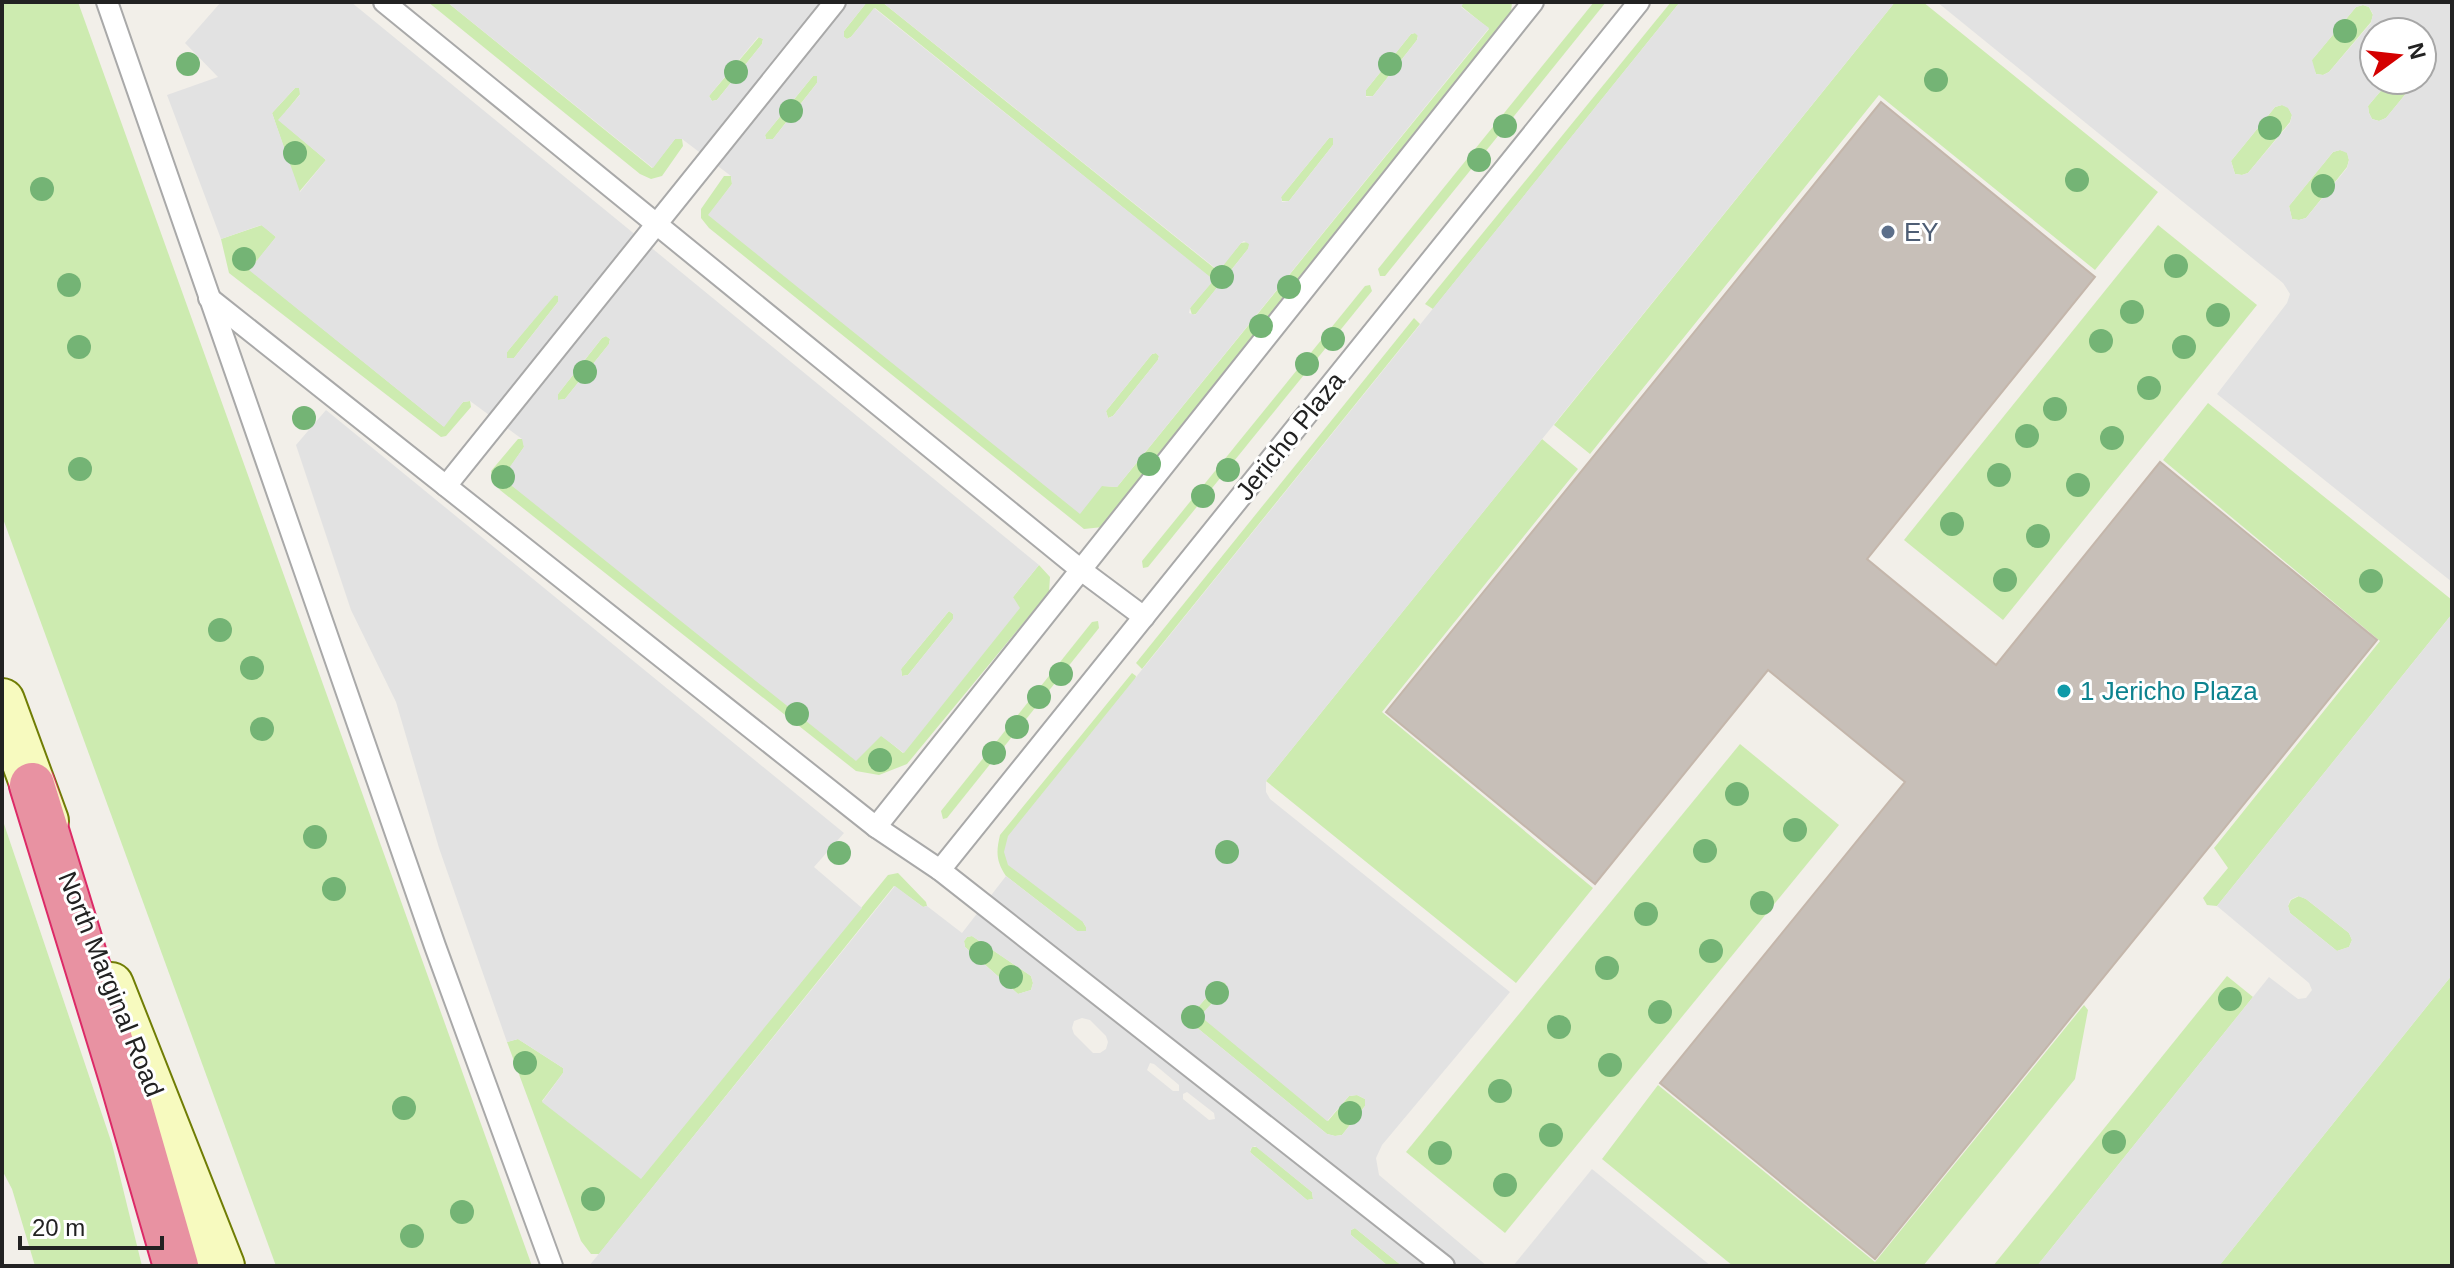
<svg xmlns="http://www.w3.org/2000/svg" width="2454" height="1268" font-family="Arial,sans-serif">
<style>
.grass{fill:#cdebb0}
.parking{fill:#e2e2e2;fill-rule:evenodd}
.building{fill:#c7bfb8;stroke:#c4b6ab;stroke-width:2}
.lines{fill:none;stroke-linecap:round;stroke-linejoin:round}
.service-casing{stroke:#a9a9a9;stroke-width:24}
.secondary-casing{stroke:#707d05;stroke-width:48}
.motorway-casing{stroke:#dc2a67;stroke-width:48}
.service{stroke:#fff;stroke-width:20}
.secondary{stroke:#f7fabf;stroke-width:44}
.motorway{stroke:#e892a2;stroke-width:44}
.tree{fill:#74b475}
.service-dot{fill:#5c6f8a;stroke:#fff;stroke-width:3}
.culture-dot{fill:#0f9aa8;stroke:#fff;stroke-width:3}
.labels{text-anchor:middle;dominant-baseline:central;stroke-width:6;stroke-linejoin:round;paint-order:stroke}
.service-label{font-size:26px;fill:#4e5e75;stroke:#fff;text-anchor:start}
.street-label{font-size:26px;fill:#222;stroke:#fff}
.culture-label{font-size:26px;fill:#0d838f;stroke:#fff;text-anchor:start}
</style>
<rect width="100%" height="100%" fill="#f2efe9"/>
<!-- grass -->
<g class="grass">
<polygon points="2,2 78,2 532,1266 276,1266 2,516"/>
<polygon points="428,2 447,2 652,168 675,139 682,139 683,146 662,176 651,179 640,174"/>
<polygon points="867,2 882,2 1218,271 1241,243 1248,242 1250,244 1248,249 1196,314 1192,315 1190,308 1213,280 875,8 851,37 847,39 844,37 844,31"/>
<polygon points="1464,2 1512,2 1510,22 1103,527 1084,529 709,228 701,218 701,209 724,176 731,176 732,184 709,215 1102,486 1117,487 1489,29 1461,6"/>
<polygon points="1594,2 1606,2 1385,276 1380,276 1378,269"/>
<polygon points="1671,2 1680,2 1433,309 1425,304"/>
<polygon points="1895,2 1923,2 2158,192 2095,270 1879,95 1590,454 1554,425"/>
<polygon points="2363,5 2369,7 2373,15 2371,22 2329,72 2323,75 2316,74 2311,61 2356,7"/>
<polygon points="1415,33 1418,35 1417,40 1373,96 1366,96 1366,90 1411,34"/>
<polygon points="759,37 763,39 762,44 717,100 712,101 709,96"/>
<polygon points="813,76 817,76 817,83 773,139 766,139 765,135"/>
<polygon points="2390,80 2417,80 2386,118 2379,121 2372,119 2369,113 2368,106"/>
<polygon points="295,88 299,88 301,93 279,120 326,160 299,192 272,113"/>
<polygon points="2282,105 2288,107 2292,115 2290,122 2248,173 2242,175 2235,174 2231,161 2275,107"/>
<polygon points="1329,138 1333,138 1333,145 1289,201 1282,201 1281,197"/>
<polygon points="2340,150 2347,152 2349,160 2347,167 2306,218 2299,220 2292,219 2289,206 2333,152"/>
<polygon points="262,225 276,237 250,270 443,426 463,402 470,401 471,407 446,436 441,437 229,273 221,239"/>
<polygon points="2158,225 2257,305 2003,620 1904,540"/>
<polygon points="1370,285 1372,291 1148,567 1143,568 1142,561 1365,286"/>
<polygon points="555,295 558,296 558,302 514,358 507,359 507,352 552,297"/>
<polygon points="1414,318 1420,324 1142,669 1136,663"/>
<polygon points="606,336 610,339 609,344 565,399 558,400 558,394 602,338"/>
<polygon points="1156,353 1159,356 1158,360 1113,416 1108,418 1106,411 1152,354"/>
<polygon points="2208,403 2452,600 2452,614 2217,906 2207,905 2203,898 2228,868 2214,848 2380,641 2163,460"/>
<polygon points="518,439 523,439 524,447 502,479 881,735 903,753 1013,597 1039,565 1050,577 1049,592 907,764 879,775 856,771 500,490 493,480 491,471"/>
<polygon points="1542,439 1578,469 1382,712 1593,888 1516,983 1266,781"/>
<polygon points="949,611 953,614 953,619 908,675 902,676 901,669"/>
<polygon points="1098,621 1099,628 947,818 943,819 941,811 1092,622"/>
<path d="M1132,673L1136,676L1083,922L1086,927V931L1082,932L1077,931L1006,876C996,861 996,852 1000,835Z"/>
<polygon points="1740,744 1839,825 1505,1233 1406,1152"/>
<polygon points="2,818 112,1144 142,1266 35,1266 12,1189 2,1170"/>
<polygon points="898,873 926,902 927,906 923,907 894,886 599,1254 591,1254 581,1241 507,1042 518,1039 563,1068 563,1073 542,1101 641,1178 888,875"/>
<polygon points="2299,896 2306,899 2349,933 2352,940 2349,947 2337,951 2290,913 2288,906 2291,900"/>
<polygon points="972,936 1031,976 1033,983 1031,990 1018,994 965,947 964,941 967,937"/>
<polygon points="2452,975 2452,1266 2219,1266"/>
<polygon points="2227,976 2253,997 2037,1266 1993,1266"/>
<polygon points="1220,982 1226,982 1224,990 1201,1016 1328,1121 1349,1096 1357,1095 1365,1099 1365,1106 1342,1135 1335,1136 1327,1134 1190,1022 1192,1014"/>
<polygon points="2084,1005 2088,1010 2075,1079 1923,1266 1733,1266 1602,1159 1658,1085 1875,1262"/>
<polygon points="1252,1147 1257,1147 1312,1192 1313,1199 1307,1200 1252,1154 1250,1152"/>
<polygon points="1355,1228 1402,1266 1388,1266 1351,1235 1351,1230"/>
</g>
<!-- parking -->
<g class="parking">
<path d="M221,2H351L1039,565L1013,597L1020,608L904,753L881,736L856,761L502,478L524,447L522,439L470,401L463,402L444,427L249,270L276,237L261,225L221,239L167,95L218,77L185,43ZM295,88H299L300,95L278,120L326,160L300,192L272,113ZM555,295L558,296V302L514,358H507V352ZM606,336L610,339L609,344L565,399L558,400V394L602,338ZM949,611L953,614V619L908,675L902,676L901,669Z"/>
<path d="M447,2H867L844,31V37L847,39L851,37L874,8L1214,280L1190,308L1189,313L1195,315L1248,249L1249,244L1244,241L1241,243L1219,271L882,2H1464L1461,7L1489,28L1117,487L1102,486L1080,514L708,215L732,184L731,176L682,139H675L653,168ZM1415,33L1418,36L1417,40L1373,96L1366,97V90L1411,34ZM758,37L763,39L762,44L717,100L712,101L709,96ZM813,76H817V83L773,139H766L765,135ZM1329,138H1333V145L1289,201L1282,202L1281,197ZM1156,353L1159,356L1158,360L1113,416L1108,418L1106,411L1152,354Z"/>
<path d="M1680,2H1895L1266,781V792L1270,799L1510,992L1382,1145L1376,1158L1379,1175L1487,1266H1402L1355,1228L1351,1230V1235L1388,1266H589L895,886L923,907L927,906L962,933L1006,876L1077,931H1086V927L1083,922L1008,865L1004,852L1008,836ZM972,936L1031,976L1033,983L1031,990L1018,994L965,947L964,941L967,937ZM1220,982L1226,983L1224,990L1200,1016L1327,1121L1349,1096L1357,1095L1365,1099V1106L1342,1135L1335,1136L1327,1134L1190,1022L1192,1014ZM1082,1018L1090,1020L1106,1036L1108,1042L1106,1049L1100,1053H1093L1074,1034L1072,1028L1074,1021ZM1150,1063L1154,1064L1179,1085V1091H1173L1147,1070ZM1187,1092L1214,1113L1215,1119L1209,1120L1183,1099V1094ZM1255,1146L1312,1192L1313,1199L1307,1200L1252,1154L1250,1152L1251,1148Z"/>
<path d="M1937,2H2452V582L2217,394L2287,303L2290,294L2283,283ZM2363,5L2369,7L2373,14L2371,23L2329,72L2323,75L2316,74L2312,60L2356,7ZM2374,32H2422V51L2426,52L2430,60L2422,74V80H2417L2386,118L2379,121L2372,119L2369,113L2368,106L2390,80H2374ZM2282,105L2288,108L2292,115L2290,123L2248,173L2242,175L2235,174L2231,161L2275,107ZM2340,150L2347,153L2349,160L2347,168L2306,218L2299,220L2292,219L2289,206L2333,152Z"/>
<polygon points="326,410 844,833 814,867 862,908 641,1179 542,1102 563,1073 563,1068 518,1039 507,1042 439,848 396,702 351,610 296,445"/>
<path d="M2452,614V975L2219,1266H2037L2269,977L2298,999L2306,998L2312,990L2309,983L2217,906ZM2298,896L2306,899L2349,933L2352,940L2349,947L2337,951L2290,913L2288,906L2290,900Z"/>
<polygon points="1592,1169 1711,1266 1513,1266"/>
</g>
<!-- building -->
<polygon class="building" points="1881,102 2095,277 1867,559 1996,665 2160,462 2377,640 1875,1259 1660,1083 1905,782 1768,670 1595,884 1386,712"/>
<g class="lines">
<defs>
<g id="service">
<polyline points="107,2 435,946 552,1266"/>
<polyline points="384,2 1081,570 1144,617"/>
<polyline points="209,298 876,827 940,870 1444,1266"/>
<polyline points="446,486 835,2"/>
<polyline points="876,827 1533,2"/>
<polyline points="940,870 1639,2"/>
</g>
<g id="secondary">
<polyline points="2,701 46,821"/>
<polyline points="111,985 222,1266"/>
</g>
<polyline id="motorway" points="32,785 122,1079 176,1266"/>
</defs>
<!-- service casing -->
<use href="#service" class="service-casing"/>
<!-- secondary casing -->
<use href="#secondary" class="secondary-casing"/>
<!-- motorway casing -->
<use href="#motorway" class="motorway-casing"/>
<!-- service -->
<use href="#service" class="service"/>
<!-- secondary -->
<use href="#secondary" class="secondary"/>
<!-- motorway -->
<use href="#motorway" class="motorway"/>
</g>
<!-- trees -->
<g class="tree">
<circle cx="2345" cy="31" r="12"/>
<circle cx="188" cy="64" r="12"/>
<circle cx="1390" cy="64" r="12"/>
<circle cx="736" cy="72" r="12"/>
<circle cx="1936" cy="80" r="12"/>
<circle cx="791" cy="111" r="12"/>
<circle cx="1505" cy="126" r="12"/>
<circle cx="2270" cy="128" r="12"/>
<circle cx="295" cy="153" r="12"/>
<circle cx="1479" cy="160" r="12"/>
<circle cx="2077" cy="180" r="12"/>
<circle cx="2323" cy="186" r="12"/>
<circle cx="42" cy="189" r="12"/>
<circle cx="244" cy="259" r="12"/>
<circle cx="2176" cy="266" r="12"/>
<circle cx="1222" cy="277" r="12"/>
<circle cx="69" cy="285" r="12"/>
<circle cx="1289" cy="287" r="12"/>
<circle cx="2132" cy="312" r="12"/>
<circle cx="2218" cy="315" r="12"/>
<circle cx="1261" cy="326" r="12"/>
<circle cx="1333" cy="339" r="12"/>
<circle cx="2101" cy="341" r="12"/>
<circle cx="79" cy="347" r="12"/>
<circle cx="2184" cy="347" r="12"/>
<circle cx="1307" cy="364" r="12"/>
<circle cx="585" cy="372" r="12"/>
<circle cx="2149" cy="388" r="12"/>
<circle cx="2055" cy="409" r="12"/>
<circle cx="304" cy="418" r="12"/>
<circle cx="2027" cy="436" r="12"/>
<circle cx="2112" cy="438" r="12"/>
<circle cx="1149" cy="464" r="12"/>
<circle cx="80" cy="469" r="12"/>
<circle cx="1228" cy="470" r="12"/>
<circle cx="1999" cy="475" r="12"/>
<circle cx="503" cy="477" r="12"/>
<circle cx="2078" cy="485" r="12"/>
<circle cx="1203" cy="496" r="12"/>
<circle cx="1952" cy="524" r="12"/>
<circle cx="2038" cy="536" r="12"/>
<circle cx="2005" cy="580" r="12"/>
<circle cx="2371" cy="581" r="12"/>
<circle cx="220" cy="630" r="12"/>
<circle cx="252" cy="668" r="12"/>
<circle cx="1061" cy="674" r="12"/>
<circle cx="1039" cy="697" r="12"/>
<circle cx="797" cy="714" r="12"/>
<circle cx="1017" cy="727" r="12"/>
<circle cx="262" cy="729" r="12"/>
<circle cx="994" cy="753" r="12"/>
<circle cx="880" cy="760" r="12"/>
<circle cx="1737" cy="794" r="12"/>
<circle cx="1795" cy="830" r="12"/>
<circle cx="315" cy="837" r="12"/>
<circle cx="1705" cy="851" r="12"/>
<circle cx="1227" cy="852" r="12"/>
<circle cx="839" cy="853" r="12"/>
<circle cx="334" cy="889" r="12"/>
<circle cx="1762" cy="903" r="12"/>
<circle cx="1646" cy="914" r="12"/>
<circle cx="1711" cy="951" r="12"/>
<circle cx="981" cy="953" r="12"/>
<circle cx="1607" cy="968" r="12"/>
<circle cx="1011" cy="977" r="12"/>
<circle cx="1217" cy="993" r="12"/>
<circle cx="2230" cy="999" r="12"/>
<circle cx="1660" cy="1012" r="12"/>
<circle cx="1193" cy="1017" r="12"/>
<circle cx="1559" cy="1027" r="12"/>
<circle cx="525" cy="1063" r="12"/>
<circle cx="1610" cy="1065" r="12"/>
<circle cx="1500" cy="1091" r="12"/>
<circle cx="404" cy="1108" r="12"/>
<circle cx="1350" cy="1113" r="12"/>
<circle cx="1551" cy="1135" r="12"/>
<circle cx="2114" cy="1142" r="12"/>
<circle cx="1440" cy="1153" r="12"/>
<circle cx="1505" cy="1185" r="12"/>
<circle cx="593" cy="1199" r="12"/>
<circle cx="462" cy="1212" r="12"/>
<circle cx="412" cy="1236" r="12"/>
</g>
<!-- markers -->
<circle class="service-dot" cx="1888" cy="232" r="8"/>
<circle class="culture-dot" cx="2064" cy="691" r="8"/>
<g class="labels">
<!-- service labels -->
<g class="service-label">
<text x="1904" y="232">EY</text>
</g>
<!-- street labels -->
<g class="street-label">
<text transform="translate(1290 436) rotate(-51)">Jericho Plaza</text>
<text transform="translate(111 984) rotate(68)">North Marginal Road</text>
</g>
<!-- culture labels -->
<g class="culture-label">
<text x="2080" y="691">1 Jericho Plaza</text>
</g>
</g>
<!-- border -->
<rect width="2454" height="1268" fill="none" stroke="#222222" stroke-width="8"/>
<!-- north arrow -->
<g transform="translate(2398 56) rotate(75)"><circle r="38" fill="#ffffff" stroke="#a7a7a7" stroke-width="2"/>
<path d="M0-6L14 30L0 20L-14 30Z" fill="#d40000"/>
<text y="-12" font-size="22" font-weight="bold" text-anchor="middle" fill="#222222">N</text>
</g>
<!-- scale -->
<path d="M20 1236v12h142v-12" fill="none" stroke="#222222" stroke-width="4"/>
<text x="32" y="1236" font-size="24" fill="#222222" stroke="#ffffff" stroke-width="6" paint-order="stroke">20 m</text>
</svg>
